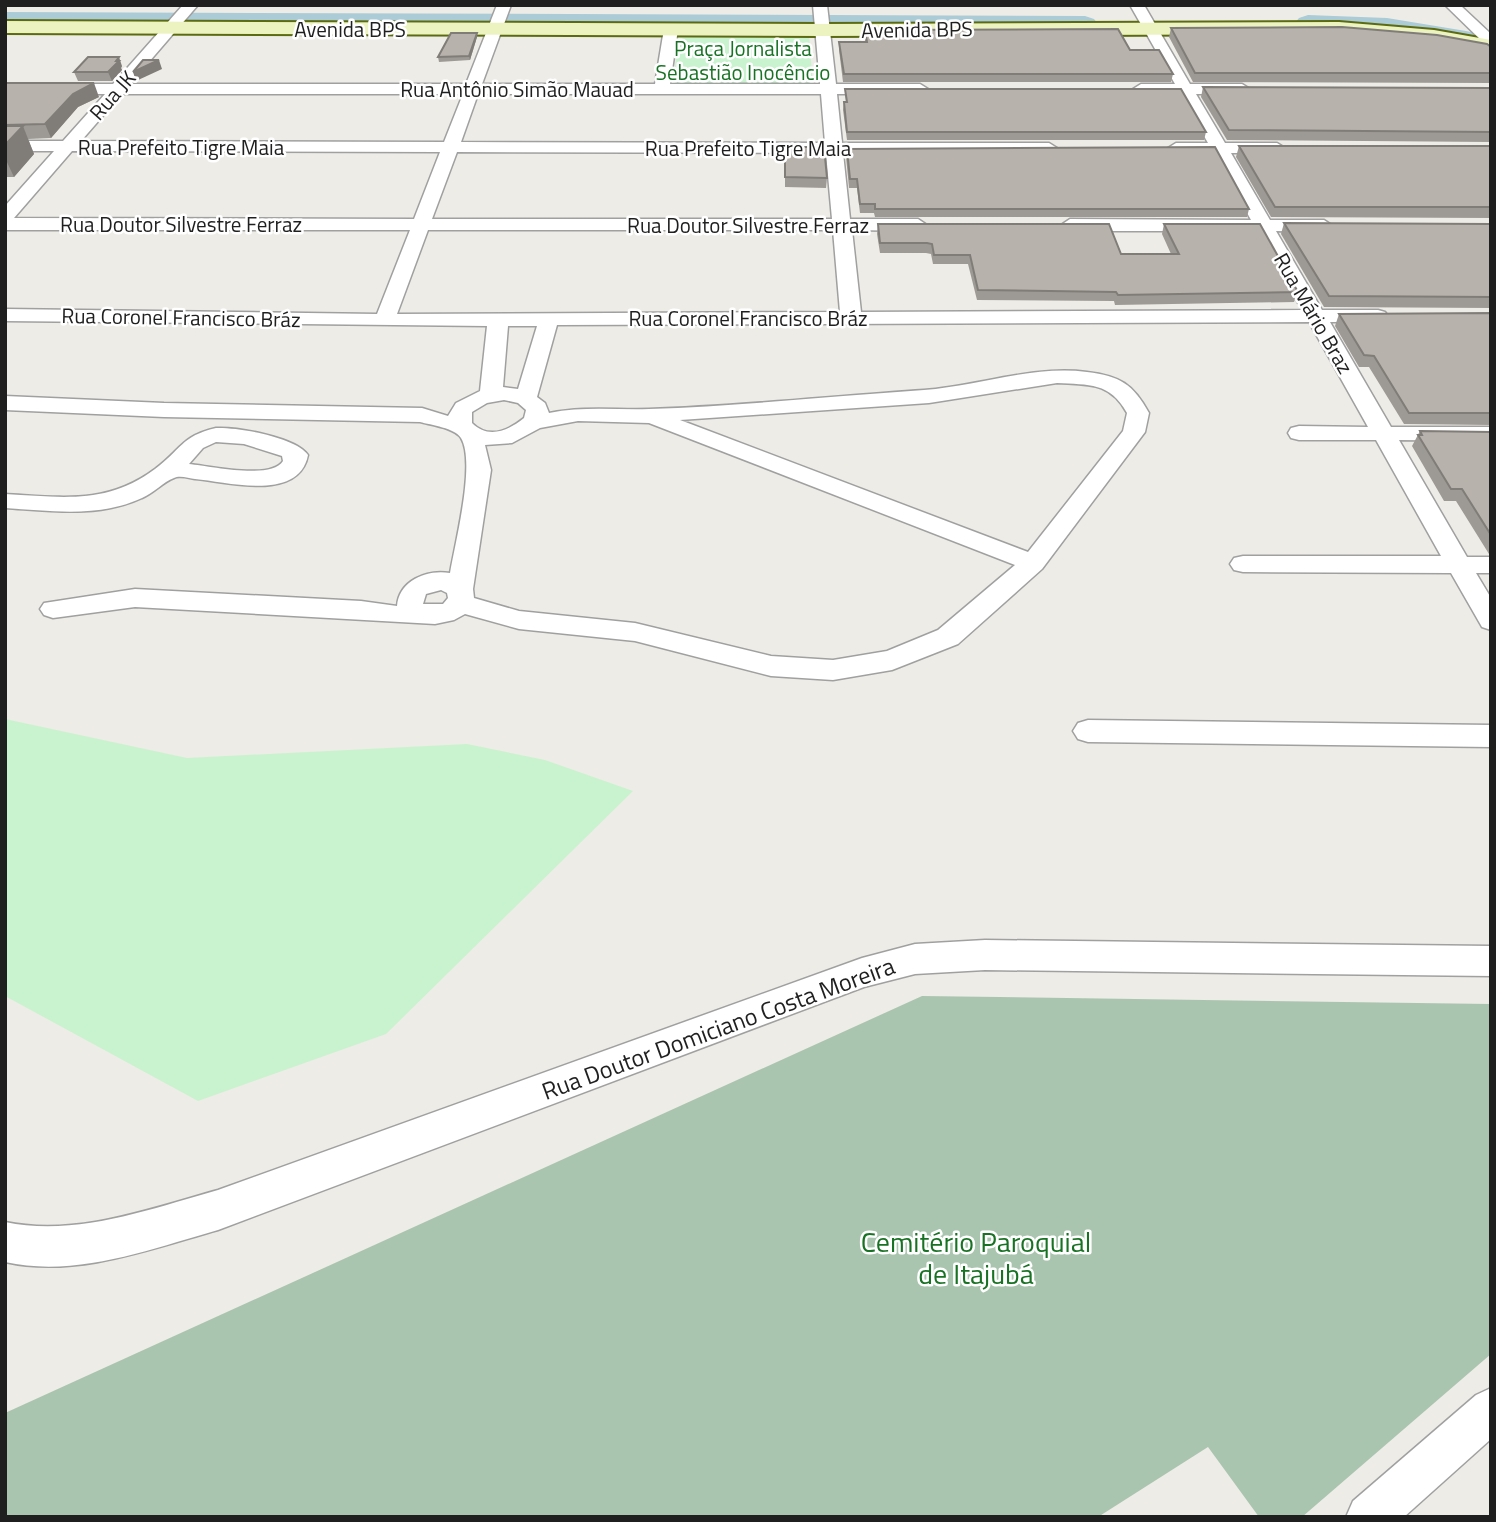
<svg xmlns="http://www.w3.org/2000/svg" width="1496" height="1522" font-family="'Titillium Web',sans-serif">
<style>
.cemetery{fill:#aac5af}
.park{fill:#c8f3ce}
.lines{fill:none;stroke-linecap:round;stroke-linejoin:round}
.river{fill:#abcbd7;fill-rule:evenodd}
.minor-casing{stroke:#a0a0a0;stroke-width:3}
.secondary-casing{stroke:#5c6a11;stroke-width:4}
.minor{fill:#fff;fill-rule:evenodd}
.secondary{fill:#edf3c0;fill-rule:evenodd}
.wall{fill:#9d9994}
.shaded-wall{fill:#807d78}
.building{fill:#b7b2ac;stroke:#807d78;stroke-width:2}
.labels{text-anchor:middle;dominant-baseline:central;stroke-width:5;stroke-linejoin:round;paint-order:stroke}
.far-street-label{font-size:21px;fill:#1f1f1f;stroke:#fff}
.far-park-label{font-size:21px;fill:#187224;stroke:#fff}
.street-label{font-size:24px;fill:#1f1f1f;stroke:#fff}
.near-park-label{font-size:28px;fill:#187224;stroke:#fff}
</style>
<rect width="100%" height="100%" fill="#eeece6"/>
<!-- cemetery -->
<polygon class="cemetery" points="922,996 1491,1004 1491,1354 1302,1517 1259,1517 1208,1447 1098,1517 5,1517 5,1413"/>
<!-- park -->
<g class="park">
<polygon points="679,34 809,35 813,86 673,84"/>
<polygon points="5,719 187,758 467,744 545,760 633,791 386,1034 198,1101 5,996"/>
</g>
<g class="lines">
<!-- river -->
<g class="river">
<polygon points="5,12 1085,16 1094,19 1098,24 1094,29 1085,32 5,28"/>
<polygon points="1308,15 1387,18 1466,31 1475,33 1479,39 1475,45 1466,47 1387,34 1299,28 1295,23 1299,18"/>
</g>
<defs>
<g id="minor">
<path d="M183,5H198L130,84H466L497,5H511L482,84H655L664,29L671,25L678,29L670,84H820L813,5H827L836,84H920L928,89L920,94H837L842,143H1049L1057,148L1049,153H843L850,219H918L927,225L918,231L852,230L861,312L1302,310L1258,231H1070L1061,225L1070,219L1251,220L1214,153H1176L1168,148L1176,143H1208L1180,94H1141L1133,89L1141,84H1175L1130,5H1144L1190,84H1242L1250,89L1242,94H1196L1225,143H1277L1285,148L1277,153H1231L1270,220H1324L1333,226L1324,232L1276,231L1322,310H1378L1385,312L1388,316L1385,320L1378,322H1330L1391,427H1491V441L1399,440L1467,557H1491V573H1476L1491,598V630L1482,627L1451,573L1243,572L1234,570L1230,564L1234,558L1243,556H1441L1376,440H1299L1291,438L1288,433L1291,428L1299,426L1368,427L1309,322L557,325L537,397L545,403L549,413C583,406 615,410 649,409C741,406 833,396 924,390C978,386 1033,365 1087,372C1120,376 1133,384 1149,413L1145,432L1042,569L958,644L892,670L833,680L771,676L635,641L519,629L465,614L454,620L435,624L135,607L53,618L44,615L40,609L44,603L135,589L361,601L397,606C399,581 426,569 450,573C455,543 476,463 461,438C455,428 431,425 420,422L164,417L5,410V396L164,403L422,408L448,416L456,403L480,391L487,326L5,321V309L377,314L410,230H5V206L54,151H5V141H63L105,94H5V84H113ZM122,94H463L444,142L81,141ZM478,94H821L825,143L461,142ZM72,151L440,152L414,219L14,218ZM457,152L826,153L832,219H432ZM428,230H833L840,312L397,314ZM508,326H537L518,389L503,387ZM1057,383C1089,385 1110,382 1127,413L1123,431L1028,552L680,420L929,403ZM504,400L518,403L526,410L524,418C508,431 488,439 472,423V412L487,403ZM578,421L649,423L1015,565L938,630L887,651L833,660L771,656L635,623L519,611L474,598L473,589L491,470L485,445L512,443L540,428ZM441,590L447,593L448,598L443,604H423L426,594Z"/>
<polygon points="1445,5 1460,5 1491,34 1491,46 1486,45"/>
<path d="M216,428C237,427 296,437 308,455C299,502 228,482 195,479C189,478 179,475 174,478C163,482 154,493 142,498C99,518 52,511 5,508V494C62,497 107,505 155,469C181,450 181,436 216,428ZM216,442L244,444L282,456L283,461C271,480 210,466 189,464L203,448Z"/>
<polygon points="1088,720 1491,725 1491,747 1088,742 1078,739 1073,731 1078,723"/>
<path d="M985,940L1491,946V976L985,970L915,974L864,987L218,1230C151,1249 76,1278 5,1262V1222C76,1237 150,1209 218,1190L862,958L915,944Z"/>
<polygon points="1491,1388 1491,1439 1404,1517 1346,1517 1353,1501 1476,1395"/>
</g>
<polygon id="secondary" points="5,21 822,24 1339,22 1434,30 1491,40 1491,52 1434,42 1339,34 822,36 5,33"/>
</defs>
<!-- minor casing -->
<use href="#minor" class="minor-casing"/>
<!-- secondary casing -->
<use href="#secondary" class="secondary-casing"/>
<!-- minor -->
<use href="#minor" class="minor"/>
<!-- secondary -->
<use href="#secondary" class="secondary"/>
</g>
<!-- wall -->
<g class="wall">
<polygon points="1171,28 1491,47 1491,83 1193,82 1169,37"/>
<polygon points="865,30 1130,50 1173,74 1171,82 843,82 839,50 839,42 865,42"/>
<polygon points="477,33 477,37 470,60 439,62 438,57"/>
<polygon points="122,66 121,68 122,70 112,81 78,81 74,72"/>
<polygon points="5,83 99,97 78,107 51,138 28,139 34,154 14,177 5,177"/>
<polygon points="1203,87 1491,88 1491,142 1227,140 1201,97"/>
<polygon points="845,89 1206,132 1204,140 847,140 843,110 844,102 846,102"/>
<polygon points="1239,146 1491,146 1491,218 1271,217 1236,157"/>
<polygon points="785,147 827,178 826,188 785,187"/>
<polygon points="847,149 1249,209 1247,217 875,217 874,213 860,213 857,188 849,188 846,157"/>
<polygon points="1284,223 1491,224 1491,308 1324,307 1281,234"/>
<polygon points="878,224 1121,254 1171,254 1162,234 1164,224 1298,292 1294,302 1115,305 1114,301 977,300 968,264 933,264 931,254 926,253 880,253 877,234"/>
<polygon points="1491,313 1491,425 1404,424 1369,367 1359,367 1335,326 1339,314"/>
<polygon points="1420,431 1491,432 1491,555 1489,554 1456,501 1444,501 1412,446"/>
</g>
<!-- shaded-wall -->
<g class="shaded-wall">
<polygon points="477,33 477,37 470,60 469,56"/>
<polygon points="119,57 122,66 121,68 122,70 112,81 108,72"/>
<polygon points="159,60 162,69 136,81 133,72"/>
<polygon points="94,83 99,97 78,107 51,138 45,124 73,94"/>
<polygon points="23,126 34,154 14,177 5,158 5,145"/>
</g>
<!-- building -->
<g class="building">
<polygon points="1342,27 1437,35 1487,44 1491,47 1491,73 1195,73 1171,28"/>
<polygon points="1118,29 1130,50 1159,50 1173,74 844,74 839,42 867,42 865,30"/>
<polygon points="451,33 477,33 469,56 438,57"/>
<polygon points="88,57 119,57 116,61 119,61 108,72 74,72"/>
<polygon points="143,60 159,60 133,72"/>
<polygon points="5,83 94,83 73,94 45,124 5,125"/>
<polygon points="1203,87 1491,88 1491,132 1229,130"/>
<polygon points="845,89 1181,89 1206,132 847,132 844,102 847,102"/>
<polygon points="5,126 23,126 5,145"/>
<polygon points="1239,146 1491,146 1491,207 1275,207"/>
<polygon points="785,147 824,147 827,178 785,177"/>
<polygon points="1215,147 1249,209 875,209 875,204 860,204 857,179 850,179 847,149"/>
<polygon points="1284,223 1491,224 1491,297 1329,296"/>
<polygon points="878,224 1109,224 1121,254 1179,254 1164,224 1260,224 1298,292 1118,295 1116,292 978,290 970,255 934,255 932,244 927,243 880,243"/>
<polygon points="1491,313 1491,413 1409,413 1374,356 1364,355 1339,314"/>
<polygon points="1420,431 1491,432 1491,535 1462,489 1451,489 1418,435 1422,435"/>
</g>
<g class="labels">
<!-- far-street labels -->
<g class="far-street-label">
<text x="350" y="29">Avenida BPS</text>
<text transform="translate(917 29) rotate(-1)">Avenida BPS</text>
<text x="517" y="89">Rua Antônio Simão Mauad</text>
<text transform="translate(112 95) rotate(-49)">Rua JK</text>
<text x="181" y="147">Rua Prefeito Tigre Maia</text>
<text x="748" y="148">Rua Prefeito Tigre Maia</text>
<text x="181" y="224">Rua Doutor Silvestre Ferraz</text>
<text x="748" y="225">Rua Doutor Silvestre Ferraz</text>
<text transform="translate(1314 313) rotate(60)">Rua Mário Braz</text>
<text transform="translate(181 317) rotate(1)">Rua Coronel Francisco Bráz</text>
<text x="748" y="318">Rua Coronel Francisco Bráz</text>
</g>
<!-- far-park labels -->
<g class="far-park-label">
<text x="743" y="48">Praça Jornalista<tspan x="743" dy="24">Sebastião Inocêncio</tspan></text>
</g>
<!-- street labels -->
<g class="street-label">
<text transform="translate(718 1028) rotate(-20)">Rua Doutor Domiciano Costa Moreira</text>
</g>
<!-- near-park labels -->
<g class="near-park-label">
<text x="976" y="1241">Cemitério Paroquial<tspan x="976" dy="32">de Itajubá</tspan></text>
</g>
</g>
<!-- border -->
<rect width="1496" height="1522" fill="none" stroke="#1f1f1f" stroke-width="14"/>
</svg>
